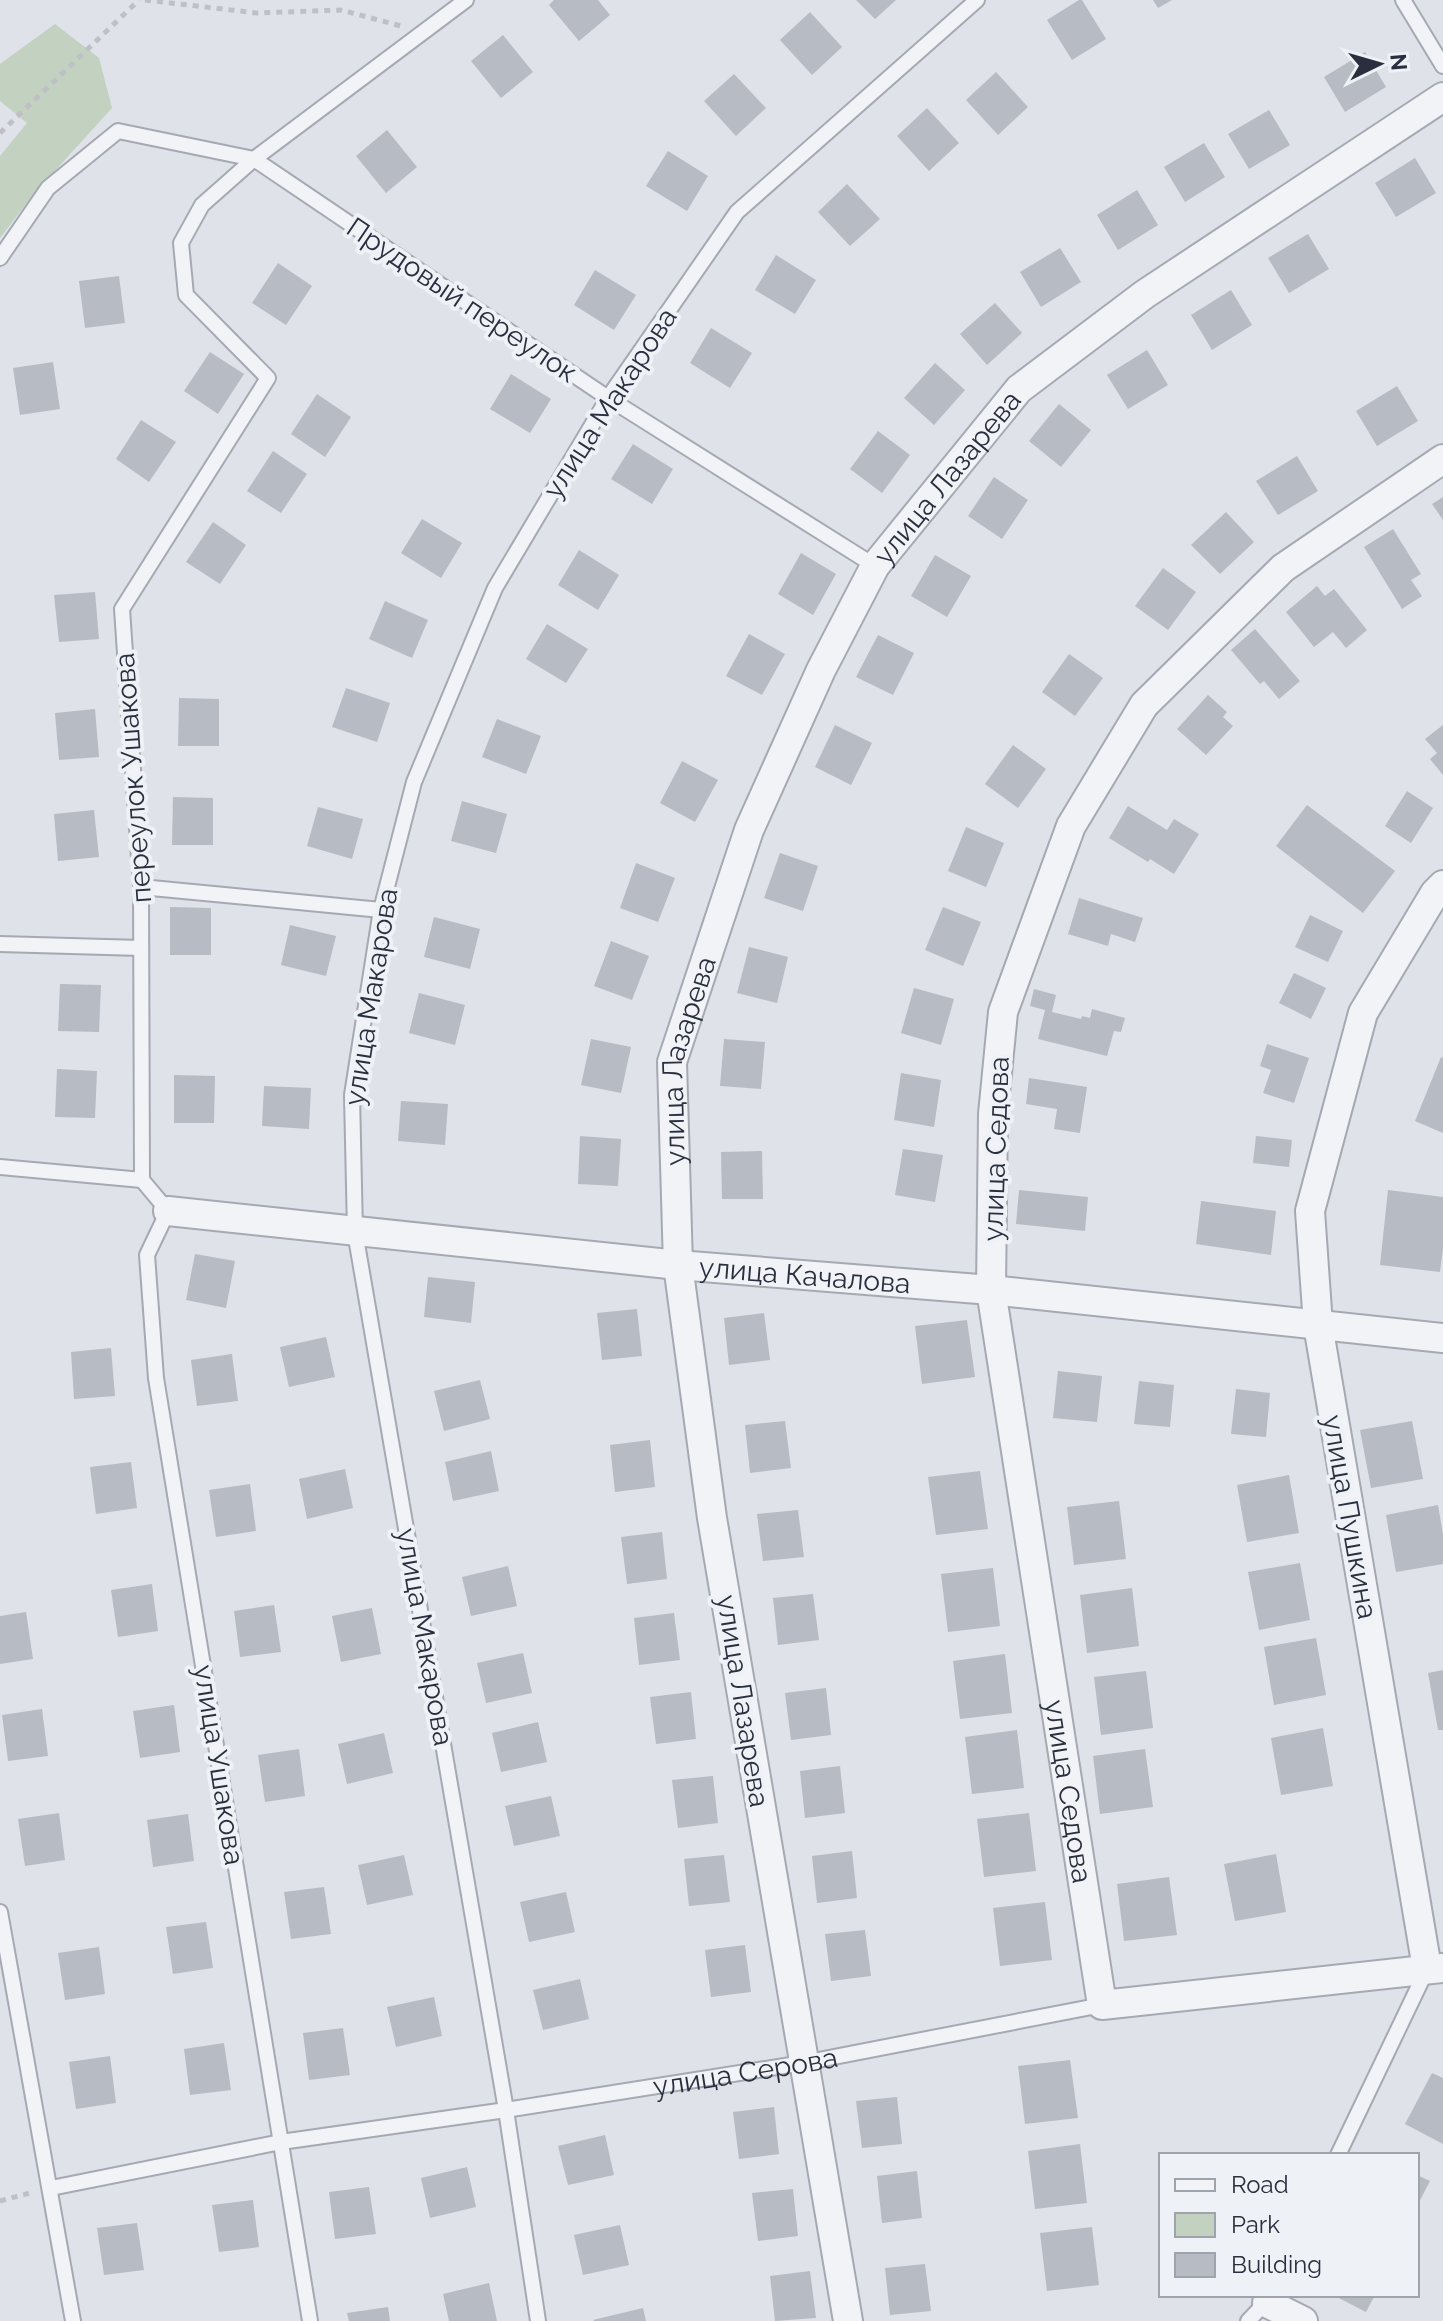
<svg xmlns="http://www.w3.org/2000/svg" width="1443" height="2321" font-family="Raleway,sans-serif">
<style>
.green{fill:#c3d1c1}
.building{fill:#b7bbc4}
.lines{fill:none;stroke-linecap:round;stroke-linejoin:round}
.lane-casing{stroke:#a5a9b2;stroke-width:18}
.street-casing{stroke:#a5a9b2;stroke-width:32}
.path{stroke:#bec0c6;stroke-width:5;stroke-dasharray:6 6;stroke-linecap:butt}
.lane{stroke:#f2f3f6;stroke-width:14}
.street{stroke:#f2f3f6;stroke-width:28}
.labels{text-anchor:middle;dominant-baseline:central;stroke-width:8;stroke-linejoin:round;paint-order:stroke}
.street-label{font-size:28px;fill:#292f3e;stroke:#eef1f5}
</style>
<rect width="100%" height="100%" fill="#dfe2e8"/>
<!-- green -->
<polygon class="green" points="55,24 99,58 112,108 32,196 0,238 0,156 27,123 0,101 0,64"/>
<!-- building -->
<g class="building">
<polygon points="554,0 598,0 610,15 579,41 549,5"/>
<polygon points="856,0 896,0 875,19"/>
<polygon points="1079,0 1082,0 1106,39 1072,60 1047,20"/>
<polygon points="1153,0 1172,0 1158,8"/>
<polygon points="810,12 842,47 812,75 780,40"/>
<polygon points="503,35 533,72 501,98 471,61"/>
<polygon points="1365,52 1386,87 1345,112 1324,77"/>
<polygon points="996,72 1028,107 998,135 966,100"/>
<polygon points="734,74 766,108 736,136 704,101"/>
<polygon points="927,108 959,143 929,171 897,136"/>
<polygon points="1269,110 1290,145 1249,169 1228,134"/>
<polygon points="387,130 417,167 386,193 356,156"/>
<polygon points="1204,143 1225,177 1185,202 1164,167"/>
<polygon points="668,151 708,176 687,211 646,186"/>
<polygon points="1415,158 1436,193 1396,217 1375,183"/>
<polygon points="847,184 880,219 850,246 818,212"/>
<polygon points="1137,190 1158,225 1118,250 1097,215"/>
<polygon points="1308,234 1329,269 1289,293 1268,258"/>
<polygon points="1060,248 1081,282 1041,307 1020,272"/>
<polygon points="776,255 816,280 795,314 755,290"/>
<polygon points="278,263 312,286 286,325 252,303"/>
<polygon points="595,270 636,295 614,330 574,305"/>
<polygon points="119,276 125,323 85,328 79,281"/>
<polygon points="1231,290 1252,325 1212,350 1191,315"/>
<polygon points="995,303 1022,333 987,365 960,334"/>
<polygon points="711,328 752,353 730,388 690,363"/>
<polygon points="1147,350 1168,385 1128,409 1107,375"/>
<polygon points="210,352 244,374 218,414 184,391"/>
<polygon points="53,362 60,409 20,415 13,368"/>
<polygon points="935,363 965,390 934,425 904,398"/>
<polygon points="511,374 551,399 530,433 490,409"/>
<polygon points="1397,386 1418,421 1377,446 1356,411"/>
<polygon points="317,394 351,417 325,457 291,434"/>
<polygon points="1059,404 1091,430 1061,467 1029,441"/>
<polygon points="141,420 176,442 149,482 116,459"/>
<polygon points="878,431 910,455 882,493 850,469"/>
<polygon points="633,444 673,469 652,504 611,479"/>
<polygon points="273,451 307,474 281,513 247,491"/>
<polygon points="1297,456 1318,491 1278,515 1256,481"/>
<polygon points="994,477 1028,500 1002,539 968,516"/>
<polygon points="1443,497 1443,520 1432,504"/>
<polygon points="1226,512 1254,542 1220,574 1191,545"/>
<polygon points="422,519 462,543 441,578 401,553"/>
<polygon points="213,522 246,545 220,584 186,562"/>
<polygon points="1393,529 1421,574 1411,580 1422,596 1402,609 1364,547"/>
<polygon points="579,550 619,575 598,610 558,585"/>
<polygon points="801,553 836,574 813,615 778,594"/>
<polygon points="935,555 971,576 947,617 911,596"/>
<polygon points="1163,568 1196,592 1168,630 1135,606"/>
<polygon points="1317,586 1325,596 1334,589 1367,630 1346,648 1333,632 1314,647 1286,612"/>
<polygon points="95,592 99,639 59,642 54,595"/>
<polygon points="385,601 428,620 412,658 369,639"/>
<polygon points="547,624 588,649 566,683 526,659"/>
<polygon points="1255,629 1300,681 1279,699 1264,681 1260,684 1231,650"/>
<polygon points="749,634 785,654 762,695 726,676"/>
<polygon points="878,635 914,653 893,695 856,677"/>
<polygon points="1069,654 1103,678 1075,716 1042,692"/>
<polygon points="346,688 390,703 377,742 332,727"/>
<polygon points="1208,695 1227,712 1223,717 1233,726 1206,755 1177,729"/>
<polygon points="179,698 219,699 219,746 178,746"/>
<polygon points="95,709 99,757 59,760 55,713"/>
<polygon points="497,719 541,736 526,774 482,757"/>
<polygon points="835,725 872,743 851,785 815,767"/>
<polygon points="1443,725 1443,775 1430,759 1437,753 1425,739"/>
<polygon points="1013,745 1046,769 1018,808 985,784"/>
<polygon points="682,761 718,780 695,822 660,803"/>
<polygon points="1407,791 1433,808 1411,843 1385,826"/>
<polygon points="173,797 213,798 213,845 172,845"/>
<polygon points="462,801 507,814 496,853 451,841"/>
<polygon points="1307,805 1395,871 1363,913 1276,846"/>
<polygon points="1128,806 1167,830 1174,819 1199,834 1174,874 1150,859 1148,862 1109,838"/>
<polygon points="318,807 363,819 352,859 307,846"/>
<polygon points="94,810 99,857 58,861 54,814"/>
<polygon points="966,827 1004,843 986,887 948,871"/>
<polygon points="780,853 818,866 803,911 764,898"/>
<polygon points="636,863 675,878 658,922 620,908"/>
<polygon points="1079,898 1143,918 1135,942 1111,934 1108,946 1068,934"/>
<polygon points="170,907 211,908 211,955 170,955"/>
<polygon points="943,907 981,922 963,966 925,950"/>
<polygon points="1310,915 1343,931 1328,962 1295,947"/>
<polygon points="434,917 480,929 470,969 424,957"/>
<polygon points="290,925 336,936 326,976 281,965"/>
<polygon points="611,941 649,956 632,1000 594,986"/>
<polygon points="749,947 788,957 777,1003 737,993"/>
<polygon points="1294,973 1326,988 1311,1019 1279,1003"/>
<polygon points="60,984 101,985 99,1032 58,1031"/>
<polygon points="914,988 954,999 941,1045 901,1033"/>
<polygon points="1034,989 1056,995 1052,1012 1081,1019 1082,1016 1090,1018 1092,1009 1125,1018 1121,1032 1114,1031 1107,1056 1038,1039 1045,1010 1030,1006"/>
<polygon points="419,993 465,1005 455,1045 409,1033"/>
<polygon points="591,1039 631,1047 621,1093 581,1085"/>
<polygon points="724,1039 765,1042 761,1089 720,1086"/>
<polygon points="1267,1044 1309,1058 1294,1103 1263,1093 1271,1070 1260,1066"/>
<polygon points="1441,1057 1443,1058 1443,1133 1415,1121"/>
<polygon points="57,1069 97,1071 95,1118 55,1117"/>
<polygon points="901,1073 941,1080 934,1127 894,1120"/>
<polygon points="174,1075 215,1076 214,1123 174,1123"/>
<polygon points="1029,1078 1087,1087 1080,1133 1054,1129 1057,1109 1026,1104"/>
<polygon points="264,1086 311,1088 309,1129 262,1126"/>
<polygon points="401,1101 448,1104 445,1145 398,1141"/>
<polygon points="580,1136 621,1139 618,1186 578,1184"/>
<polygon points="1256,1136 1292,1140 1289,1167 1253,1163"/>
<polygon points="903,1149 943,1155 935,1202 895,1195"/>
<polygon points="762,1151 763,1199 722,1199 721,1152"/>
<polygon points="1019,1190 1088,1197 1085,1231 1016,1224"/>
<polygon points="1388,1190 1443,1197 1443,1248 1440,1272 1380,1265"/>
<polygon points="1201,1201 1276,1211 1271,1255 1196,1244"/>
<polygon points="195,1254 235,1261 226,1308 186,1300"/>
<polygon points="428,1277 475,1282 471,1323 424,1317"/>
<polygon points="637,1309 642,1356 602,1360 597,1313"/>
<polygon points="764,1313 770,1360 729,1365 724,1318"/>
<polygon points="967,1320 975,1377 922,1384 915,1326"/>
<polygon points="326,1337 335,1377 289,1387 280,1347"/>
<polygon points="111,1348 115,1396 74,1399 71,1352"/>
<polygon points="232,1354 238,1401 197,1406 191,1360"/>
<polygon points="1058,1371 1102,1376 1097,1422 1053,1418"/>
<polygon points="480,1380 490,1419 444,1431 434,1391"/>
<polygon points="1139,1381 1174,1385 1170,1427 1134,1424"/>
<polygon points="1236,1389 1270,1393 1266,1437 1231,1434"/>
<polygon points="785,1421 791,1468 750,1473 745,1425"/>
<polygon points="1412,1421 1423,1479 1371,1488 1360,1430"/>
<polygon points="650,1440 655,1487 615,1492 610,1445"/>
<polygon points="491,1451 499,1491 453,1501 445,1462"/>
<polygon points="131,1462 137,1508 96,1514 90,1467"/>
<polygon points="345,1469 353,1508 307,1519 299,1479"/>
<polygon points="980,1471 988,1529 936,1535 928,1477"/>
<polygon points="1289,1475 1299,1533 1247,1542 1237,1485"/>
<polygon points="250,1484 256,1531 216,1537 209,1490"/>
<polygon points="1119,1501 1126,1559 1074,1565 1067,1507"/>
<polygon points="1438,1505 1443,1535 1443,1564 1396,1572 1386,1515"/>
<polygon points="798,1510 804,1557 763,1561 757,1514"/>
<polygon points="662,1532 667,1579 627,1584 621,1537"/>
<polygon points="1300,1563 1310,1620 1259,1630 1248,1572"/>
<polygon points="508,1566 517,1606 471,1616 462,1577"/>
<polygon points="993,1568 1000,1626 948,1632 941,1574"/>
<polygon points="152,1584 158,1631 118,1637 111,1590"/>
<polygon points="1132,1588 1139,1646 1087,1653 1080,1595"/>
<polygon points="813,1594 819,1640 778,1645 773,1598"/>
<polygon points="274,1605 281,1652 240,1657 234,1611"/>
<polygon points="372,1608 381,1654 341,1662 332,1616"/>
<polygon points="26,1612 33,1659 0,1664 0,1616"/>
<polygon points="674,1613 680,1660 639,1665 634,1618"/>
<polygon points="1316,1638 1326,1695 1274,1705 1264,1647"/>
<polygon points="523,1653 532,1693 486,1703 477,1663"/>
<polygon points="1005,1654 1012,1713 960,1719 953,1661"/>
<polygon points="1443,1670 1443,1730 1438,1730 1428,1673"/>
<polygon points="1146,1671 1153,1728 1101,1735 1094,1677"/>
<polygon points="826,1688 831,1735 791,1740 785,1693"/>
<polygon points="691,1692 696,1739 656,1744 650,1697"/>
<polygon points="174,1705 180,1752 140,1758 133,1711"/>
<polygon points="42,1709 48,1756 8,1761 2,1715"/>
<polygon points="538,1722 547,1762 501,1772 492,1733"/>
<polygon points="1323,1728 1333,1786 1281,1795 1271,1738"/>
<polygon points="1017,1730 1024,1788 972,1794 965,1737"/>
<polygon points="384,1733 393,1773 347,1784 338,1744"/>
<polygon points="299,1749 305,1796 265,1802 258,1755"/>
<polygon points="1145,1749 1153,1807 1100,1814 1093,1756"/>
<polygon points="840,1766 845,1813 805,1818 800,1771"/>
<polygon points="713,1776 718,1823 678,1828 672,1780"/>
<polygon points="551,1796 560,1836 514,1846 505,1806"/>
<polygon points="59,1813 65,1860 25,1866 18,1819"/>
<polygon points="1029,1813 1036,1871 984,1877 977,1819"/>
<polygon points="188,1814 194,1861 153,1867 147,1820"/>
<polygon points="852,1851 857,1898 817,1903 812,1856"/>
<polygon points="1276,1854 1286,1912 1235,1921 1224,1864"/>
<polygon points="404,1855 413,1895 367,1905 358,1865"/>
<polygon points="724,1855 730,1902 689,1906 684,1859"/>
<polygon points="1169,1877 1177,1935 1124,1941 1117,1884"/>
<polygon points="324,1887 331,1934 291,1939 284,1892"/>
<polygon points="566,1892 575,1932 529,1942 520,1902"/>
<polygon points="1045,1902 1052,1960 1000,1966 993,1908"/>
<polygon points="206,1922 213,1968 173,1974 166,1927"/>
<polygon points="865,1930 871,1976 831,1981 825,1934"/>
<polygon points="745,1945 751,1992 711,1997 705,1950"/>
<polygon points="99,1947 105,1994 65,2000 58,1953"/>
<polygon points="580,1979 589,2019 543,2030 533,1990"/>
<polygon points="434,1997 442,2036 396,2047 387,2007"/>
<polygon points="343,2028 350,2075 309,2080 303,2033"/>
<polygon points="224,2043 231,2090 190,2095 184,2049"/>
<polygon points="110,2056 116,2103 76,2109 69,2062"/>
<polygon points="1070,2060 1078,2118 1025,2124 1018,2066"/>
<polygon points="1432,2073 1443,2078 1443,2144 1405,2124"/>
<polygon points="897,2097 902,2144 862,2148 856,2101"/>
<polygon points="774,2107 779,2154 739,2159 733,2112"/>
<polygon points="605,2135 614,2175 568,2185 558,2146"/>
<polygon points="1080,2144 1087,2203 1035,2209 1028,2151"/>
<polygon points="467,2167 476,2207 430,2218 421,2178"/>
<polygon points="917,2171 922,2218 882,2223 877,2176"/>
<polygon points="1417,2175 1430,2181 1417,2206"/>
<polygon points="369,2187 376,2234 335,2239 329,2192"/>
<polygon points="793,2189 798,2236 758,2241 752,2193"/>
<polygon points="253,2200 259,2247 219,2252 212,2205"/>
<polygon points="137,2223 144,2270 104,2275 97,2228"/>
<polygon points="620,2225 629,2265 583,2275 574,2235"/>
<polygon points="1092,2227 1099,2285 1047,2291 1040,2233"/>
<polygon points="925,2264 931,2311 890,2315 885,2268"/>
<polygon points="810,2271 816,2318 775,2321 770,2276"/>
<polygon points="489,2283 497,2321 449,2321 443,2294"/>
<polygon points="1333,2295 1375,2295 1366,2312"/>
<polygon points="388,2307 390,2321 349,2321 347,2313"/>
<polygon points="643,2308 646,2321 594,2321 593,2320"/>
</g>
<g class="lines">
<defs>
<g id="lane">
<polyline points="1403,0 1443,66"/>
<polyline points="0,258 48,188 118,131 254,159 608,398 875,566"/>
<polyline points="141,887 381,910"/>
<polyline points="0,944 141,948"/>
<polyline points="0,1167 142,1180"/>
<polyline points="0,1912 73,2321"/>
<polyline points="1338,2155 1427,1969"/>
<path id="s1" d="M51,2188L281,2142L506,2110L803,2063L1102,2005"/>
<polyline points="310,2321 156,1378 147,1255 168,1211 142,1180 141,887 122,609 268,378 186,295 181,243 202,205 254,159 466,0"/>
<polyline points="538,2321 506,2110 355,1232 352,1095 381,910 414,782 495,588 608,398 737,212 977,0"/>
<polyline points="1248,2321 1269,2299"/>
</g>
<g id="street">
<path id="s2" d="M1443,459L1283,568L1144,705L1071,826L1003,1012L993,1114L991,1290L1102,2005L1443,1968"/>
<path id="s3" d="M168,1211L678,1265L991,1290L1443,1338"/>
<polyline points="1427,1968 1318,1325 1310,1211 1363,1013 1435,893 1443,885"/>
<polyline points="1267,2303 1303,2321"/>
<path id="s4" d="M848,2321L712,1518L678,1265L672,1062L749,830L821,670L875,566L1019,389L1145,294L1443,97"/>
</g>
</defs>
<!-- lane casing -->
<use href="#lane" class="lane-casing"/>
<!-- street casing -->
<use href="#street" class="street-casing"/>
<!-- path -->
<g class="path">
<polyline points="145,0 257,13 341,10 401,26"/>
<polyline points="0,133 139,0"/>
<polyline points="0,2201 30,2193"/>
</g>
<!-- lane -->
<use href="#lane" class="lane"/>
<!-- street -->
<use href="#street" class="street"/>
</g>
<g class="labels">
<!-- street labels -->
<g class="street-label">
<text transform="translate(462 300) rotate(34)">Прудовый переулок</text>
<text transform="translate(610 403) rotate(-57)">улица Макарова</text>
<text stroke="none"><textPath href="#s4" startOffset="1924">улица Лазарева</textPath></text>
<text transform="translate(133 778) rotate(-94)">переулок Ушакова</text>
<text transform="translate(371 997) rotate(-81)">улица Макарова</text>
<text stroke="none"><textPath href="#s4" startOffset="1276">улица Лазарева</textPath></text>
<text transform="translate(996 1149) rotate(-88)">улица Седова</text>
<text stroke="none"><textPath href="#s3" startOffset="640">улица Качалова</textPath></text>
<text transform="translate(1350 1517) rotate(80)">улица Пушкина</text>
<text transform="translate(425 1637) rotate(80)">улица Макарова</text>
<text transform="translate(743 1701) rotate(81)">улица Лазарева</text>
<text transform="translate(219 1765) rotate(81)">улица Ушакова</text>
<text stroke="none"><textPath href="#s2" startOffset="1514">улица Седова</textPath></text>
<text stroke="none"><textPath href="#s1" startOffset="704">улица Серова</textPath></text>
</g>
</g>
<!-- legend -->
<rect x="1159" y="2153" width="260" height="144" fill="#eef1f5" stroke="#9fa3ac" stroke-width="2"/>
<rect x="1175" y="2179" width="40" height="12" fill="#f2f3f6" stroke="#9fa3ac" stroke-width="2"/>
<text x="1231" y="2193" font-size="24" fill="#292f3e">Road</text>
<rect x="1175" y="2213" width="40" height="24" fill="#c3d1c1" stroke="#9fa3ac" stroke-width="2"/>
<text x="1231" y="2233" font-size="24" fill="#292f3e">Park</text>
<rect x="1175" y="2253" width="40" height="24" fill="#b7bbc4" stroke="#9fa3ac" stroke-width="2"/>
<text x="1231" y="2273" font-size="24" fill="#292f3e">Building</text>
<!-- north arrow -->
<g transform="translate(1379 64) rotate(85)" stroke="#eef1f5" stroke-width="6" paint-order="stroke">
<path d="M0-6L14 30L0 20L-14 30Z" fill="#292f3e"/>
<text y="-12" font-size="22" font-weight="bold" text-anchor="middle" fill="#292f3e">N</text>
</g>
</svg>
